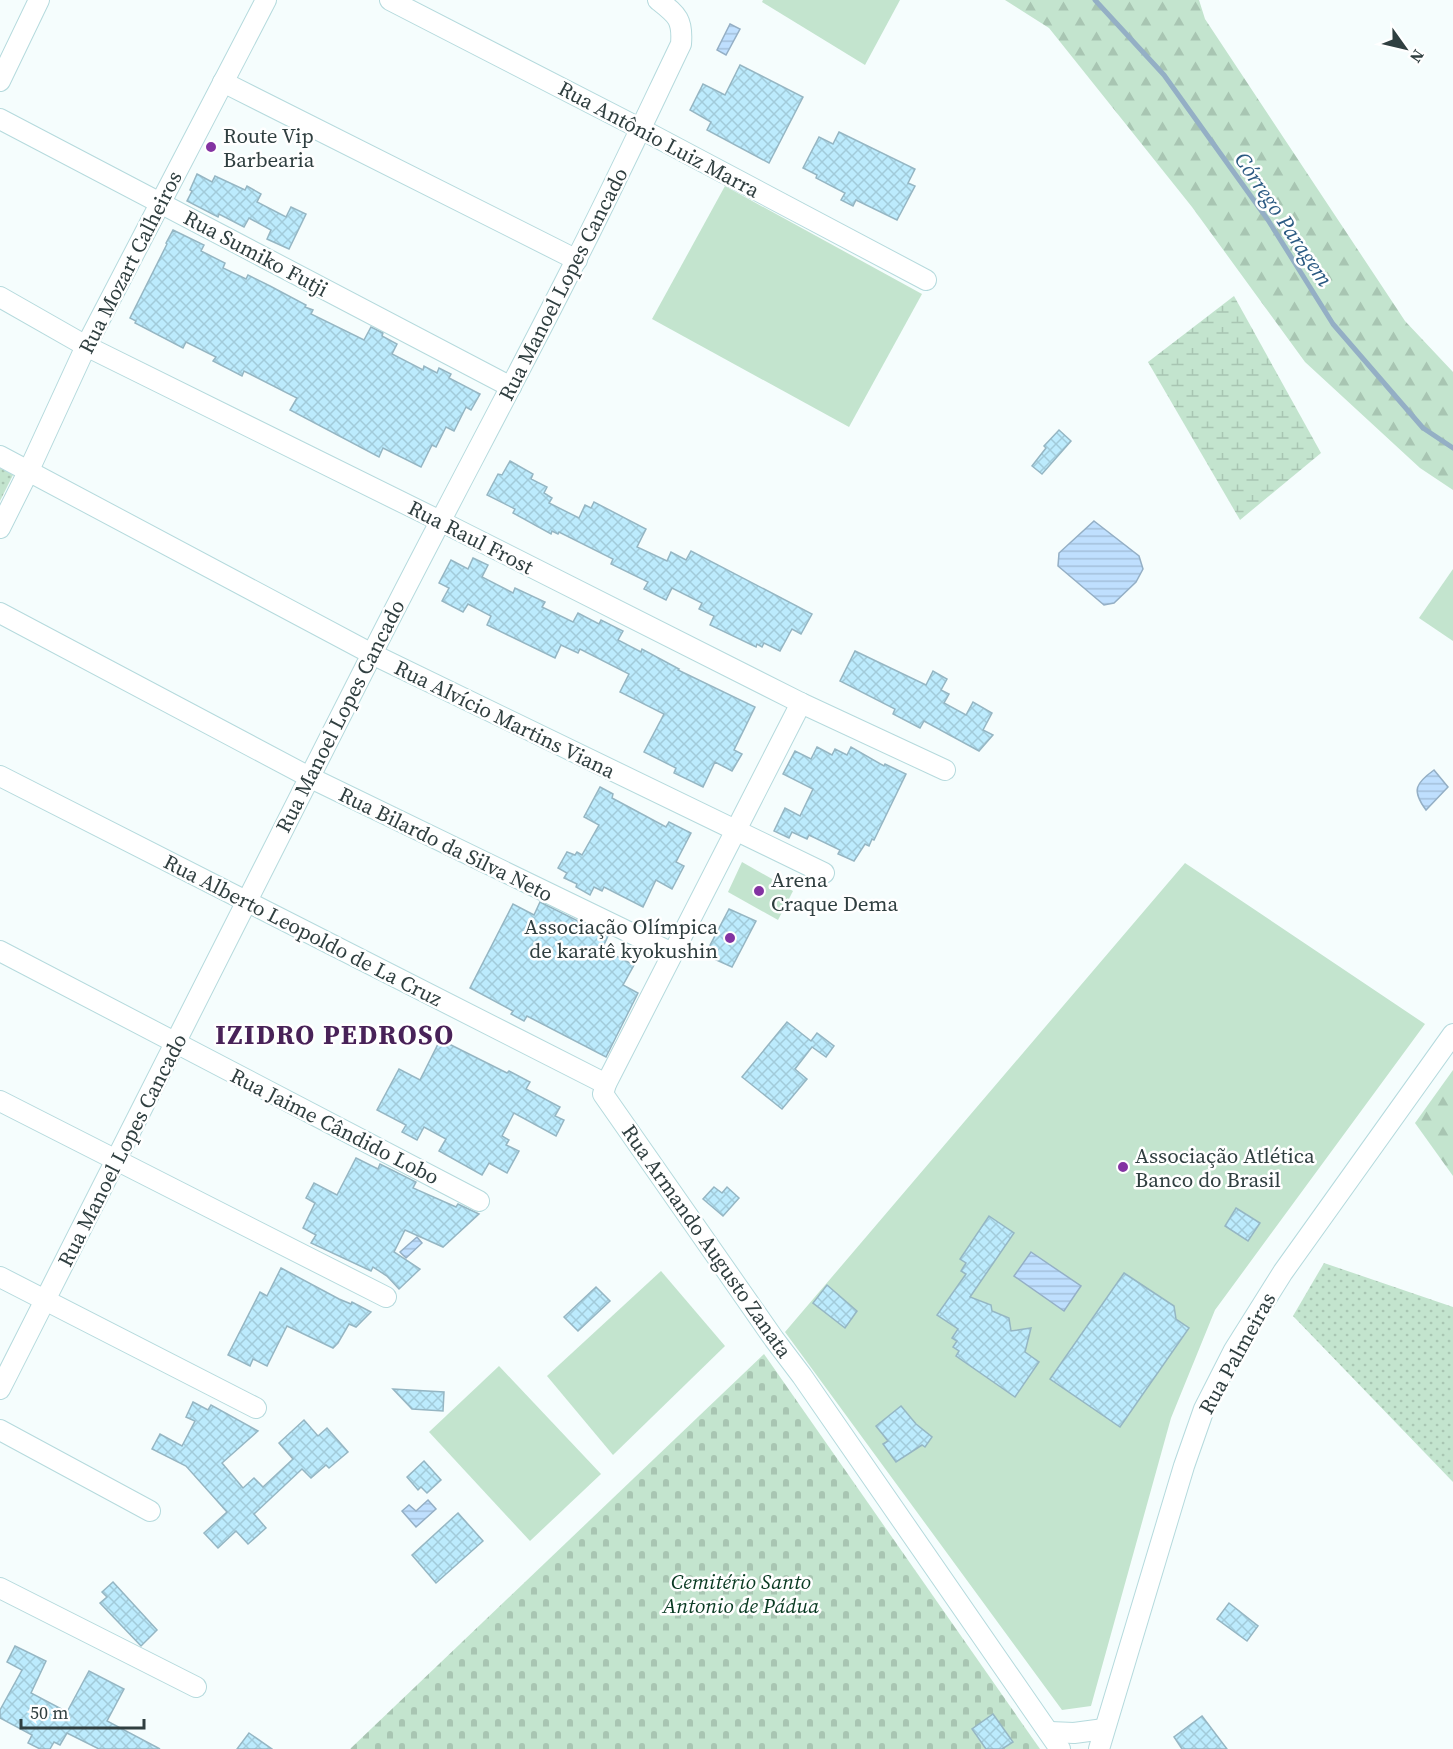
<svg xmlns="http://www.w3.org/2000/svg" width="1453" height="1749" font-family="'Source Serif 4',serif">
<style>
.green{fill:#c3e4ce}
.forest{fill:url(#forest-firs)}
.wetland{fill:url(#wetland-marsh)}
.cemetery{fill:url(#cemetery-stones)}
.park{fill:url(#park-dots)}
.water{fill:url(#water-rules);stroke:#94afc5;stroke-width:1.5}
.lines{fill:none;stroke-linecap:round;stroke-linejoin:round}
.stream{stroke:#94afc5;stroke-width:5}
.building{fill:url(#building-cross-hatch);stroke:#95b6c3;stroke-width:1.5}
.minor-casing{stroke:#b5dadd;stroke-width:22}
.minor{stroke:#fff;stroke-width:20}
.poi-dot{fill:#8333a2;stroke:#fff;stroke-width:2}
.labels{text-anchor:middle;dominant-baseline:central;stroke-width:5;stroke-linejoin:round;paint-order:stroke}
.poi-label{font-size:21px;fill:#303f40;stroke:#fff;text-anchor:start}
.street-label{font-size:21px;fill:#303f40;stroke:#fff}
.park-label{font-size:21px;font-style:italic;fill:#083921;stroke:#fff}
.water-label{font-size:22px;font-style:italic;fill:#2b5a82;stroke:#fff}
.district-label{font-size:27px;font-weight:bold;letter-spacing:1.5px;fill:#482258;stroke:#fff}
</style>
<defs>
<pattern id="forest-firs" width="22" height="20" patternUnits="userSpaceOnUse" patternTransform="scale(1.5)"><rect width="22" height="20" fill="#c3e4ce"/><path d="M5 1l3.5 6h-7zM16 11l3.5 6h-7z" fill="#a8c5b2"/></pattern>
<pattern id="wetland-marsh" width="20" height="14" patternUnits="userSpaceOnUse" patternTransform="scale(1.5)"><rect width="20" height="14" fill="#c3e4ce"/><path d="M1 5h8M5 5V1M11 12h8M15 12V8" fill="none" stroke="#a8c5b2"/></pattern>
<pattern id="cemetery-stones" width="16" height="16" patternUnits="userSpaceOnUse" patternTransform="scale(1.5)"><rect width="16" height="16" fill="#c3e4ce"/><path d="M2 7V4a2 2 0 0 1 4 0v3zM10 15v-3a2 2 0 0 1 4 0v3z" fill="#a8c5b2"/></pattern>
<pattern id="park-dots" width="8" height="8" patternUnits="userSpaceOnUse" patternTransform="scale(1.5)"><rect width="8" height="8" fill="#c3e4ce"/><path d="M2 2h.1M6 6h.1" fill="none" stroke="#a8c5b2" stroke-width="1.8" stroke-linecap="round"/></pattern>
<pattern id="water-rules" width="6" height="5" patternUnits="userSpaceOnUse" patternTransform="scale(1.5)"><rect width="6" height="5" fill="#bfdffe"/><path d="M0 2.5h6" fill="none" stroke="#a4c0db"/></pattern>
<pattern id="building-cross-hatch" width="8" height="8" patternUnits="userSpaceOnUse" patternTransform="scale(1.5)"><rect width="8" height="8" fill="#bcebfd"/><path d="M0 0l8 8M0 8l8-8" fill="none" stroke="#a2cbda"/></pattern>
</defs>
<rect width="100%" height="100%" fill="#f5fdfd"/>
<!-- green -->
<g class="green">
<polygon points="763,0 900,0 865,65 762,2"/>
<polygon points="725,186 922,294 849,427 652,319"/>
<polygon points="1453,569 1453,641 1419,618"/>
<polygon points="742,862 793,891 778,920 728,892"/>
<polygon points="1185,863 1425,1024 1215,1310 1171,1418 1091,1706 1062,1710 785,1332"/>
<polygon points="661,1271 725,1346 613,1455 547,1376"/>
<polygon points="499,1366 601,1474 530,1541 429,1432"/>
</g>
<!-- forest -->
<g class="forest">
<polygon points="1005,0 1199,0 1205,19 1405,321 1453,372 1453,490 1420,468 1305,362 1192,207 1049,28"/>
<polygon points="1453,1070 1453,1176 1415,1123"/>
</g>
<!-- wetland -->
<polygon class="wetland" points="1234,296 1321,453 1240,520 1148,362"/>
<!-- cemetery -->
<polygon class="cemetery" points="764,1354 1040,1749 350,1749"/>
<!-- park -->
<g class="park">
<polygon points="0,468 13,475 0,501"/>
<polygon points="1324,1263 1453,1307 1453,1482 1293,1316"/>
</g>
<!-- water -->
<g class="water">
<polygon points="730,24 740,29 726,55 717,50"/>
<polygon points="1094,521 1139,556 1143,569 1136,582 1114,603 1104,605 1058,566 1059,553"/>
<path d="M1434,770L1448,787L1426,810C1411,790 1416,783 1434,770Z"/>
<polygon points="417,1237 422,1243 406,1258 400,1252"/>
<polygon points="1031,1252 1081,1286 1064,1311 1014,1276"/>
<polygon points="428,1500 436,1509 416,1527 402,1511 409,1505 416,1511"/>
</g>
<g class="lines">
<!-- stream -->
<polyline class="stream" points="1095,0 1164,75 1268,220 1333,324 1423,428 1453,448"/>
</g>
<!-- building -->
<g class="building">
<polygon points="740,65 803,97 769,163 707,130 711,122 690,110 703,84 725,95"/>
<polygon points="839,132 915,169 908,183 915,186 897,220 856,200 853,206 841,200 845,193 816,178 817,175 803,168 819,137 833,144"/>
<polygon points="197,174 212,182 215,176 245,190 247,186 261,194 257,202 286,217 291,207 306,214 289,249 267,239 271,230 249,218 244,227 219,214 218,217 187,201 192,191 190,190"/>
<polygon points="173,230 204,245 201,251 225,263 223,268 246,279 248,275 270,286 306,305 305,307 313,310 311,314 364,340 371,327 383,333 382,336 397,344 392,354 423,370 424,366 437,373 439,368 451,374 449,378 480,394 471,410 466,407 454,431 446,427 436,447 432,445 421,467 383,448 379,457 290,410 297,398 244,371 242,376 213,361 216,357 186,342 183,348 135,323 136,321 130,318 167,244 166,243"/>
<polygon points="1059,430 1071,441 1042,474 1032,466 1046,448 1044,446"/>
<polygon points="510,461 533,474 531,479 547,487 544,493 552,498 549,503 579,518 585,505 591,508 594,502 646,529 637,547 667,561 671,552 686,560 691,551 812,614 801,634 792,629 780,651 764,643 762,647 757,644 756,647 710,625 714,616 699,609 702,603 672,588 666,600 644,589 648,582 611,564 613,559 559,532 558,534 552,531 551,534 513,513 515,509 487,495 498,474 502,475"/>
<polygon points="473,558 488,565 482,577 513,593 515,588 545,602 542,607 573,622 578,613 599,624 601,620 623,631 618,640 641,652 642,649 679,669 678,670 755,707 734,750 742,754 732,771 715,762 703,787 674,773 676,768 644,752 664,714 620,692 629,674 580,649 578,653 561,645 555,658 487,625 491,616 468,604 463,612 442,601 449,588 439,583 451,560 468,569"/>
<polygon points="855,651 926,685 933,671 947,679 941,690 949,694 944,703 966,715 973,702 992,713 983,730 993,735 979,751 924,721 920,728 893,714 895,709 840,681"/>
<polygon points="817,747 832,755 835,749 847,755 851,747 884,766 885,764 906,774 874,840 872,839 869,846 865,844 854,861 838,854 840,850 809,835 807,839 792,832 789,838 774,831 785,808 800,816 813,789 783,774 795,751 811,759"/>
<polygon points="600,787 613,794 612,798 666,827 669,822 691,833 676,862 684,866 672,889 656,880 643,907 604,887 602,891 594,887 590,895 576,887 577,884 564,878 567,873 558,868 567,852 575,855 577,852 582,855 599,825 584,817"/>
<polygon points="540,902 608,936 602,949 634,965 623,985 638,993 606,1057 527,1016 524,1021 511,1014 513,1011 470,988 513,904 534,915"/>
<polygon points="729,909 756,921 732,967 705,955"/>
<polygon points="787,1022 811,1041 817,1033 834,1046 826,1057 812,1047 795,1069 807,1079 782,1109 742,1077"/>
<polygon points="439,1042 445,1045 447,1043 507,1073 509,1071 530,1082 526,1089 560,1107 555,1116 564,1120 556,1136 514,1113 502,1136 509,1140 506,1145 519,1151 507,1173 489,1163 482,1175 439,1151 446,1139 424,1127 417,1140 402,1132 406,1125 377,1110 399,1069 420,1080"/>
<polygon points="356,1158 378,1169 380,1164 416,1182 413,1188 456,1207 458,1204 479,1214 443,1247 405,1230 394,1252 420,1269 399,1289 387,1276 373,1267 371,1271 311,1243 316,1235 303,1228 315,1203 306,1198 314,1183 337,1195"/>
<polygon points="714,1187 722,1193 727,1187 739,1198 723,1216 703,1199"/>
<polygon points="1236,1208 1260,1223 1248,1241 1225,1226"/>
<polygon points="989,1216 1014,1233 970,1297 991,1305 992,1311 1009,1318 1011,1331 1031,1328 1025,1352 1039,1362 1015,1397 956,1356 959,1351 953,1347 957,1341 952,1338 958,1329 937,1315 966,1274 961,1271 966,1263 960,1259"/>
<polygon points="281,1268 339,1299 351,1304 352,1302 371,1312 356,1327 349,1324 338,1343 333,1348 287,1326 267,1366 253,1359 250,1366 228,1355 260,1292 267,1296"/>
<polygon points="1124,1273 1174,1306 1176,1319 1189,1328 1120,1427 1050,1379"/>
<polygon points="827,1285 857,1311 845,1328 813,1303"/>
<polygon points="596,1287 610,1301 578,1331 564,1317"/>
<polygon points="393,1389 444,1392 443,1411 412,1409"/>
<polygon points="193,1402 208,1410 211,1405 258,1431 222,1463 243,1488 254,1478 263,1487 293,1459 279,1443 304,1420 318,1436 327,1428 348,1452 329,1468 326,1465 311,1478 302,1469 254,1514 266,1528 248,1544 236,1531 218,1548 204,1533 227,1512 186,1466 152,1449 160,1434 182,1446 195,1421 186,1417"/>
<polygon points="901,1406 916,1424 932,1437 925,1447 922,1445 896,1462 883,1444 888,1441 876,1426"/>
<polygon points="424,1461 441,1480 427,1493 421,1487 418,1490 407,1477"/>
<polygon points="458,1513 483,1541 436,1583 412,1555"/>
<polygon points="113,1582 157,1630 141,1646 100,1603 107,1597 102,1592"/>
<polygon points="1229,1603 1258,1626 1247,1641 1217,1619"/>
<polygon points="15,1646 46,1661 31,1693 67,1712 89,1671 124,1689 107,1721 160,1749 99,1749 67,1733 60,1745 54,1742 50,1749 40,1749 28,1743 32,1735 0,1718 0,1710 22,1670 7,1662"/>
<polygon points="993,1714 1013,1742 1002,1749 986,1749 972,1729"/>
<polygon points="1202,1716 1227,1749 1182,1749 1174,1737"/>
<polygon points="249,1733 272,1749 237,1749"/>
</g>
<g class="lines">
<defs>
<g id="minor">
<polyline points="390,0 641,129 926,280"/>
<polyline points="0,81 39,0"/>
<polyline points="223,82 577,260"/>
<polyline points="0,119 511,387"/>
<polyline points="0,297 86,346 440,521 801,703 945,770"/>
<polyline points="0,456 372,654 824,873"/>
<polyline points="0,528 29,470 86,346 266,0"/>
<polyline points="0,613 311,778 672,953"/>
<polyline points="801,703 606,1084 603,1094 774,1339 802,1376 1060,1749"/>
<polyline points="0,776 606,1084"/>
<polyline points="0,951 479,1201"/>
<polyline points="0,1101 386,1297"/>
<polyline points="0,1277 256,1408"/>
<path d="M0,1389C125,1144 248,898 373,652C439,521 509,393 575,262C612,190 646,117 681,44C683,19 677,15 658,0"/>
<polyline points="0,1430 150,1511"/>
<polyline points="0,1588 196,1687"/>
<polyline points="1050,1732 1074,1733 1104,1729"/>
<polyline points="1099,1749 1184,1466 1204,1409 1234,1350 1283,1272 1453,1034"/>
</g>
</defs>
<!-- minor casing -->
<use href="#minor" class="minor-casing"/>
<!-- minor -->
<use href="#minor" class="minor"/>
</g>
<!-- markers -->
<g class="poi-dot">
<circle cx="211" cy="147" r="6"/>
<circle cx="759" cy="891" r="6"/>
<circle cx="730" cy="938" r="6"/>
<circle cx="1123" cy="1167" r="6"/>
</g>
<g class="labels">
<!-- poi labels -->
<g class="poi-label">
<text x="223" y="135">Route Vip<tspan x="223" dy="24">Barbearia</tspan></text>
<text x="771" y="879">Arena<tspan x="771" dy="24">Craque Dema</tspan></text>
<text x="718" y="926" text-anchor="end">Associação Olímpica<tspan x="718" dy="24">de karatê kyokushin</tspan></text>
<text x="1135" y="1155">Associação Atlética<tspan x="1135" dy="24">Banco do Brasil</tspan></text>
</g>
<!-- street labels -->
<g class="street-label">
<text transform="translate(659 139) rotate(28)">Rua Antônio Luiz Marra</text>
<text transform="translate(256 253) rotate(28)">Rua Sumiko Futji</text>
<text transform="translate(130 262) rotate(-63)">Rua Mozart Calheiros</text>
<text transform="translate(563 284) rotate(-63)">Rua Manoel Lopes Cancado</text>
<text transform="translate(471 537) rotate(27)">Rua Raul Frost</text>
<text transform="translate(340 716) rotate(-63)">Rua Manoel Lopes Cancado</text>
<text transform="translate(505 719) rotate(26)">Rua Alvício Martins Viana</text>
<text transform="translate(446 844) rotate(26)">Rua Bilardo da Silva Neto</text>
<text transform="translate(303 930) rotate(27)">Rua Alberto Leopoldo de La Cruz</text>
<text transform="translate(335 1126) rotate(27)">Rua Jaime Cândido Lobo</text>
<text transform="translate(122 1150) rotate(-63)">Rua Manoel Lopes Cancado</text>
<text transform="translate(707 1241) rotate(55)">Rua Armando Augusto Zanata</text>
<text transform="translate(1237 1353) rotate(-61)">Rua Palmeiras</text>
</g>
<!-- park labels -->
<g class="park-label">
<text x="741" y="1581">Cemitério Santo<tspan x="741" dy="24">Antonio de Pádua</tspan></text>
</g>
<!-- water labels -->
<g class="water-label">
<text transform="translate(1284 219) rotate(56)">Córrego Paragem</text>
</g>
<!-- district labels -->
<g class="district-label">
<text x="335" y="1034">IZIDRO PEDROSO</text>
</g>
</g>
<!-- north arrow -->
<g transform="translate(1405 48) rotate(124)" stroke="#ffffff" stroke-width="4.5" paint-order="stroke">
<path d="M0-4.5L10 22L0 15L-10 22Z" fill="#303f40"/>
<text y="-9" font-size="16" font-weight="bold" text-anchor="middle" fill="#303f40">N</text>
</g>
<!-- scale -->
<path d="M21 1719v9h123v-9" fill="none" stroke="#303f40" stroke-width="3"/>
<text x="30" y="1719" font-size="18" fill="#303f40" stroke="#ffffff" stroke-width="4.5" paint-order="stroke">50 m</text>
</svg>
